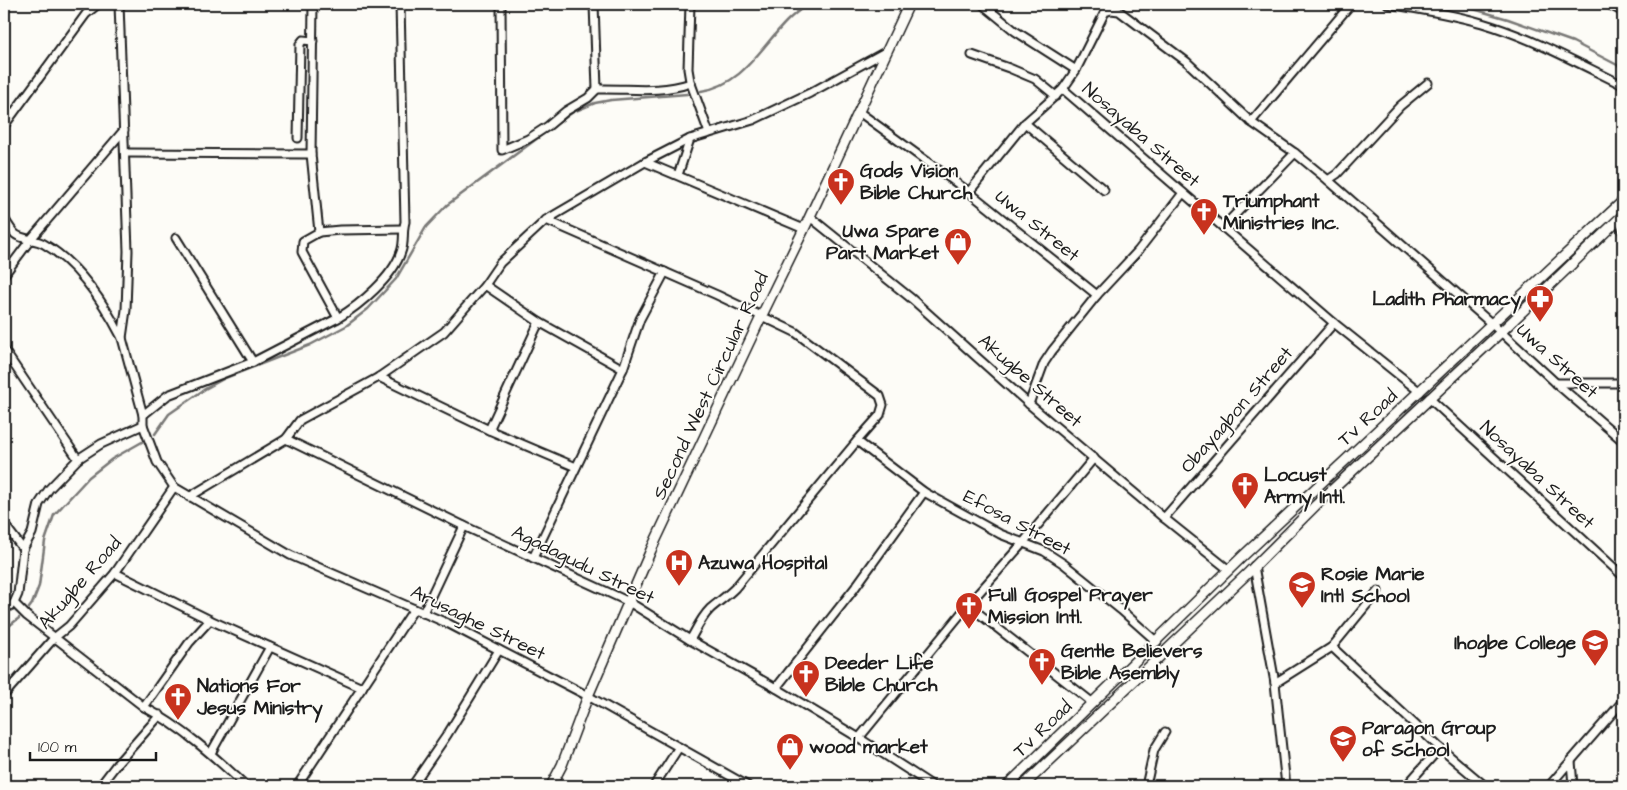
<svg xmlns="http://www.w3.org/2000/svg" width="1627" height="790" font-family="'Architects Daughter',sans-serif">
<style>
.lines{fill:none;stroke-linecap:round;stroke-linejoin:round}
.stream{stroke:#797876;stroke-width:2.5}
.minor-casing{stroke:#1c1c1c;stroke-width:11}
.tertiary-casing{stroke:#1c1c1c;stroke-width:12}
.minor{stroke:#fdfcf7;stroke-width:7}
.tertiary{stroke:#fdfcf7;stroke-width:9}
.labels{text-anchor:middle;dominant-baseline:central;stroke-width:4;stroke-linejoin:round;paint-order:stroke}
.street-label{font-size:19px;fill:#1c1c1c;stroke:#fdfcf7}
.poi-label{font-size:19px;font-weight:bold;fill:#1c1c1c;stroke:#fdfcf7;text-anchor:start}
</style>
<rect width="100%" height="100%" fill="#fdfcf7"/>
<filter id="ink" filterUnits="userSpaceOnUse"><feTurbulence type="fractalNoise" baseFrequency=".02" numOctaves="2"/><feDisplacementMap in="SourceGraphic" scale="10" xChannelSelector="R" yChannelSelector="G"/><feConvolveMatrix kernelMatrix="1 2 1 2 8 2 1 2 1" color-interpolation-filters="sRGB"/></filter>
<g filter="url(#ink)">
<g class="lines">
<!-- stream -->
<g class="stream">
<polyline points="1456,4 1508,19 1573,42 1623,68"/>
<path d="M701,91C743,85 760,48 787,21C793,15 801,9 808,4"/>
<polyline points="155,434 169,414 205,389 225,378 310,345 346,326 368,309 396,279 426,227 447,205 573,112 595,103 611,100 687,94"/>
<polyline points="29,608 32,604 39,586 45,541 54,515 89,477 112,459 142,442"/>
<polyline points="4,630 19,618"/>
</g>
<defs>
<g id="minor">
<polyline points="119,4 128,251 126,310 122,338 143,415 143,425 157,462 174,487 290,555 449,624 588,696 748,786"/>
<polyline points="313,4 311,154 319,232 340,230 403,229"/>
<path d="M501,4L502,150L528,139L548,126L566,111L588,98L597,89C631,88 657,94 691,83"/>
<polyline points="594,4 597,89"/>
<polyline points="690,4 688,69 690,81 709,133"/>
<polyline points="982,4 1015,31 1076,70"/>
<path d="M1388,4C1420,9 1451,14 1482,23C1530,37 1578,63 1623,85"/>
<polyline points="1608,4 1623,12"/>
<polyline points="972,55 1009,68 1035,79 1056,96"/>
<polyline points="1063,89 1076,70 1105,12 1111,10 1119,11 1187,62 1251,122 1295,153 1328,180 1501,332 1556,383 1623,441"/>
<polyline points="859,112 969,192 1097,295"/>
<polyline points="1251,122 1351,4"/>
<polyline points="1025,123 1104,190"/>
<polyline points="4,126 86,14 98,4"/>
<polyline points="298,138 300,44 303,40 313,41"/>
<polyline points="126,153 311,154"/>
<polyline points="645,162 804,229"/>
<polyline points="678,175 690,139"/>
<polyline points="1328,180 1337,174 1400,106 1428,83"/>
<polyline points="969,192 1025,123 1063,89 1334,323 1420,392"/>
<polyline points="810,217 912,299 1029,404 1164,518 1229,570"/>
<path d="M4,218C7,223 11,230 15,234C22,240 36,239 44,244C79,264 104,303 122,338"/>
<polyline points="1620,218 1623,232"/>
<path d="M546,220L717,295L795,332L880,396L883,405L880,415L857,441L735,588C727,596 718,602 710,609C701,618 696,630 690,640"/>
<polyline points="1223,227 1295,153"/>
<polyline points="319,232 303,241 302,252 338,318"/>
<polyline points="176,238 253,362"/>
<polyline points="4,275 31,239 124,130"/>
<polyline points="485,285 539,322 623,369"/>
<polyline points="4,350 78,459"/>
<polyline points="379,377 489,430 576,467"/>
<polyline points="1556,383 1623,383"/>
<polyline points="1429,398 1623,576"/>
<polyline points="1029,404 1044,363 1052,351 1097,295 1138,251 1183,193"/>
<path d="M143,415L168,395L253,362L338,318C360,305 393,277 401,252C405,242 402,232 405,222L400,4"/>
<path d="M143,425L101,444L78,459L49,489L39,504L32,533L23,549L18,594L14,603L27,616L144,707C182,727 215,757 246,786"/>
<polyline points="489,430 539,322"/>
<polyline points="286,439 464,526 629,602 690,640 776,688 859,738 933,786"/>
<polyline points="857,441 924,492 1000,534 1044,551 1064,564 1121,610 1157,642"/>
<polyline points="189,497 286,439 300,420 379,377 444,332 485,285 500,263 546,220 645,162 690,139 753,120 810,93 885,52"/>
<polyline points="1164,518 1334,323"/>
<polyline points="4,524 23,549"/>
<polyline points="533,558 623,369 640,319 665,272"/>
<polyline points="1254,566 1275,683 1286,786"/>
<polyline points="115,573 210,620 362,688"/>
<polyline points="968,605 1093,703"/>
<polyline points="4,610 14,603"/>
<polyline points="423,613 464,526"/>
<polyline points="1332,647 1440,748 1485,786"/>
<polyline points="1275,683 1332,647 1378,591"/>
<polyline points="776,688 854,589 924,492"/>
<polyline points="4,695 54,638 69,626 115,573 174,487"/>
<polyline points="144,707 189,643 210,620"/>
<polyline points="859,738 968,605 1022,544 1094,458"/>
<polyline points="211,753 270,647"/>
<polyline points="1571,761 1573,786"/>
<polyline points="100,786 116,765 160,715"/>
<polyline points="297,786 414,609"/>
<polyline points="412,786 447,735 499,650"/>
<polyline points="654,786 679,747"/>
<polyline points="1146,786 1154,750 1165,732"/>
<polyline points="1406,786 1440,748"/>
<polyline points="1549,786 1623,701"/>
</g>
<g id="tertiary">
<polyline points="551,786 562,765 588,696 651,550 762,315 804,229 909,4"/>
<polyline points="1007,786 1243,556 1623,201"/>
<polyline points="1023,786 1249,572 1316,505 1501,332 1623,215"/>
</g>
</defs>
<!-- minor casing -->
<use href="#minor" class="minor-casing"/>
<!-- tertiary casing -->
<use href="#tertiary" class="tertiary-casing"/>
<!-- minor -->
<use href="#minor" class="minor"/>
<!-- tertiary -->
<use href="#tertiary" class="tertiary"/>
</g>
</g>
<!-- icons -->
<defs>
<symbol id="church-pin" viewBox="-11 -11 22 30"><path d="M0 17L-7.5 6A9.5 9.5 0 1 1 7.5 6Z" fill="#c8321e" stroke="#fdfcf7"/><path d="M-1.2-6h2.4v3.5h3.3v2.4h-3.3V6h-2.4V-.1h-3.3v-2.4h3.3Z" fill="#fff"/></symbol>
<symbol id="shop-pin" viewBox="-11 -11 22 30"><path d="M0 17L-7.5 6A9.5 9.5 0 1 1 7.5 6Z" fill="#c8321e" stroke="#fdfcf7"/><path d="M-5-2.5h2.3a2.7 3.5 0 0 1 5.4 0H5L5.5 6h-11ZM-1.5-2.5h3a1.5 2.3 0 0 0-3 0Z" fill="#fff"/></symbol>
<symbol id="pharmacy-pin" viewBox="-11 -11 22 30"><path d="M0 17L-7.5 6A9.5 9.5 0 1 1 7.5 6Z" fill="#c8321e" stroke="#fdfcf7"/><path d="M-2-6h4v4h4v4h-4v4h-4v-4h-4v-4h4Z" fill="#fff"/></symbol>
<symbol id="hospital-pin" viewBox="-11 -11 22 30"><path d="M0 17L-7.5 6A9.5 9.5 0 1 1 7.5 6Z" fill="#c8321e" stroke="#fdfcf7"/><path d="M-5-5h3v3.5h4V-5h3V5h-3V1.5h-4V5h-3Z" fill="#fff"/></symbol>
<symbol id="school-pin" viewBox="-11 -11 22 30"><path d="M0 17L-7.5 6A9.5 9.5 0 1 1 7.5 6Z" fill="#c8321e" stroke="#fdfcf7"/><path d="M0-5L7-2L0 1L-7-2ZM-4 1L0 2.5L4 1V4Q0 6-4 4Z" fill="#fff"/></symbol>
</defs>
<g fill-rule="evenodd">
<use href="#church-pin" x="825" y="166" width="32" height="43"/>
<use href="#church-pin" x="1188" y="196" width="32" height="43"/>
<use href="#shop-pin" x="942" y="226" width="32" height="43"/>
<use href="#pharmacy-pin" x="1524" y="283" width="32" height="43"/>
<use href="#church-pin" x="1229" y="470" width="32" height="43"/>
<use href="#hospital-pin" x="663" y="547" width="32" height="43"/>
<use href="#school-pin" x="1286" y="569" width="32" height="43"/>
<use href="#church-pin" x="953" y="590" width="32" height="43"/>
<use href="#school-pin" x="1579" y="627" width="32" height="43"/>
<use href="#church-pin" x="1026" y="646" width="32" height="43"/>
<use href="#church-pin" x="790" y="658" width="32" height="43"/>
<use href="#church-pin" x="162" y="681" width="32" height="43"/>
<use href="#school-pin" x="1327" y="723" width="32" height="43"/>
<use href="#shop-pin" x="774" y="731" width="32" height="43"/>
</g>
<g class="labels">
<!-- street labels -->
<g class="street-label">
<text transform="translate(1141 135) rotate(41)">Nosayaba Street</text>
<text transform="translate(1037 226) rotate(39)">Uwa Street</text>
<text transform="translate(1557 361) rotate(42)">Uwa Street</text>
<text transform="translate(1030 381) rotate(41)">Akugbe Street</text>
<text transform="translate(711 386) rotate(-65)">Second West Circular Road</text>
<text transform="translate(1237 410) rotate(-49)">Obayagbon Street</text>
<text transform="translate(1368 418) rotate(-43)">Tv Road</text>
<text transform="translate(1537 475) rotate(43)">Nosayaba Street</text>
<text transform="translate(1017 523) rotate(28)">Efosa Street</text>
<text transform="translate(583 565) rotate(26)">Agadagudu Street</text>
<text transform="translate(80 583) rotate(-49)">Akugbe Road</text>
<text transform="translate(478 623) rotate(26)">Arusaghe Street</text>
<text transform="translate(1043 729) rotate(-44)">Tv Road</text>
</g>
<!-- poi labels -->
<g class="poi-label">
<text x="860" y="171">Gods Vision<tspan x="860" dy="22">Bible Church</tspan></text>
<text x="1223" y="201">Triumphant<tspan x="1223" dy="22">Ministries Inc.</tspan></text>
<text x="939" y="231" text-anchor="end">Uwa Spare<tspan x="939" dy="22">Part Market</tspan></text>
<text x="1521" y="299" text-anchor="end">Ladith Pharmacy</text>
<text x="1264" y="475">Locust<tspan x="1264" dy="22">Army Intl.</tspan></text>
<text x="698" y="563">Azuwa Hospital</text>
<text x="1321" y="574">Rosie Marie<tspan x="1321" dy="22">Intl School</tspan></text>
<text x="988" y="595">Full Gospel Prayer<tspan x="988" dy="22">Mission Intl.</tspan></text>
<text x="1576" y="643" text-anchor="end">Ihogbe College</text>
<text x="1061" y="651">Gentle Believers<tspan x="1061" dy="22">Bible Asembly</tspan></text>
<text x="825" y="663">Deeder Life<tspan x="825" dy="22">Bible Church</tspan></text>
<text x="197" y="686">Nations For<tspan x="197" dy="22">Jesus Ministry</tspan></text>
<text x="1362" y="728">Paragon Group<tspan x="1362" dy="22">of School</tspan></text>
<text x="809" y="747">wood market</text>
</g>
</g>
<!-- margin -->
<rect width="1627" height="790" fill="none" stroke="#fdfcf7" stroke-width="20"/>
<rect x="10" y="10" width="1607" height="770" fill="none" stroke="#1c1c1c" stroke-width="2" filter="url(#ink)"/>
<!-- scale -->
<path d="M30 752v8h126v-8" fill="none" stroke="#1c1c1c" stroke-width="2.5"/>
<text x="38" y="752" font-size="15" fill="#1c1c1c" stroke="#fdfcf7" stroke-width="4" paint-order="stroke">100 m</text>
</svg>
